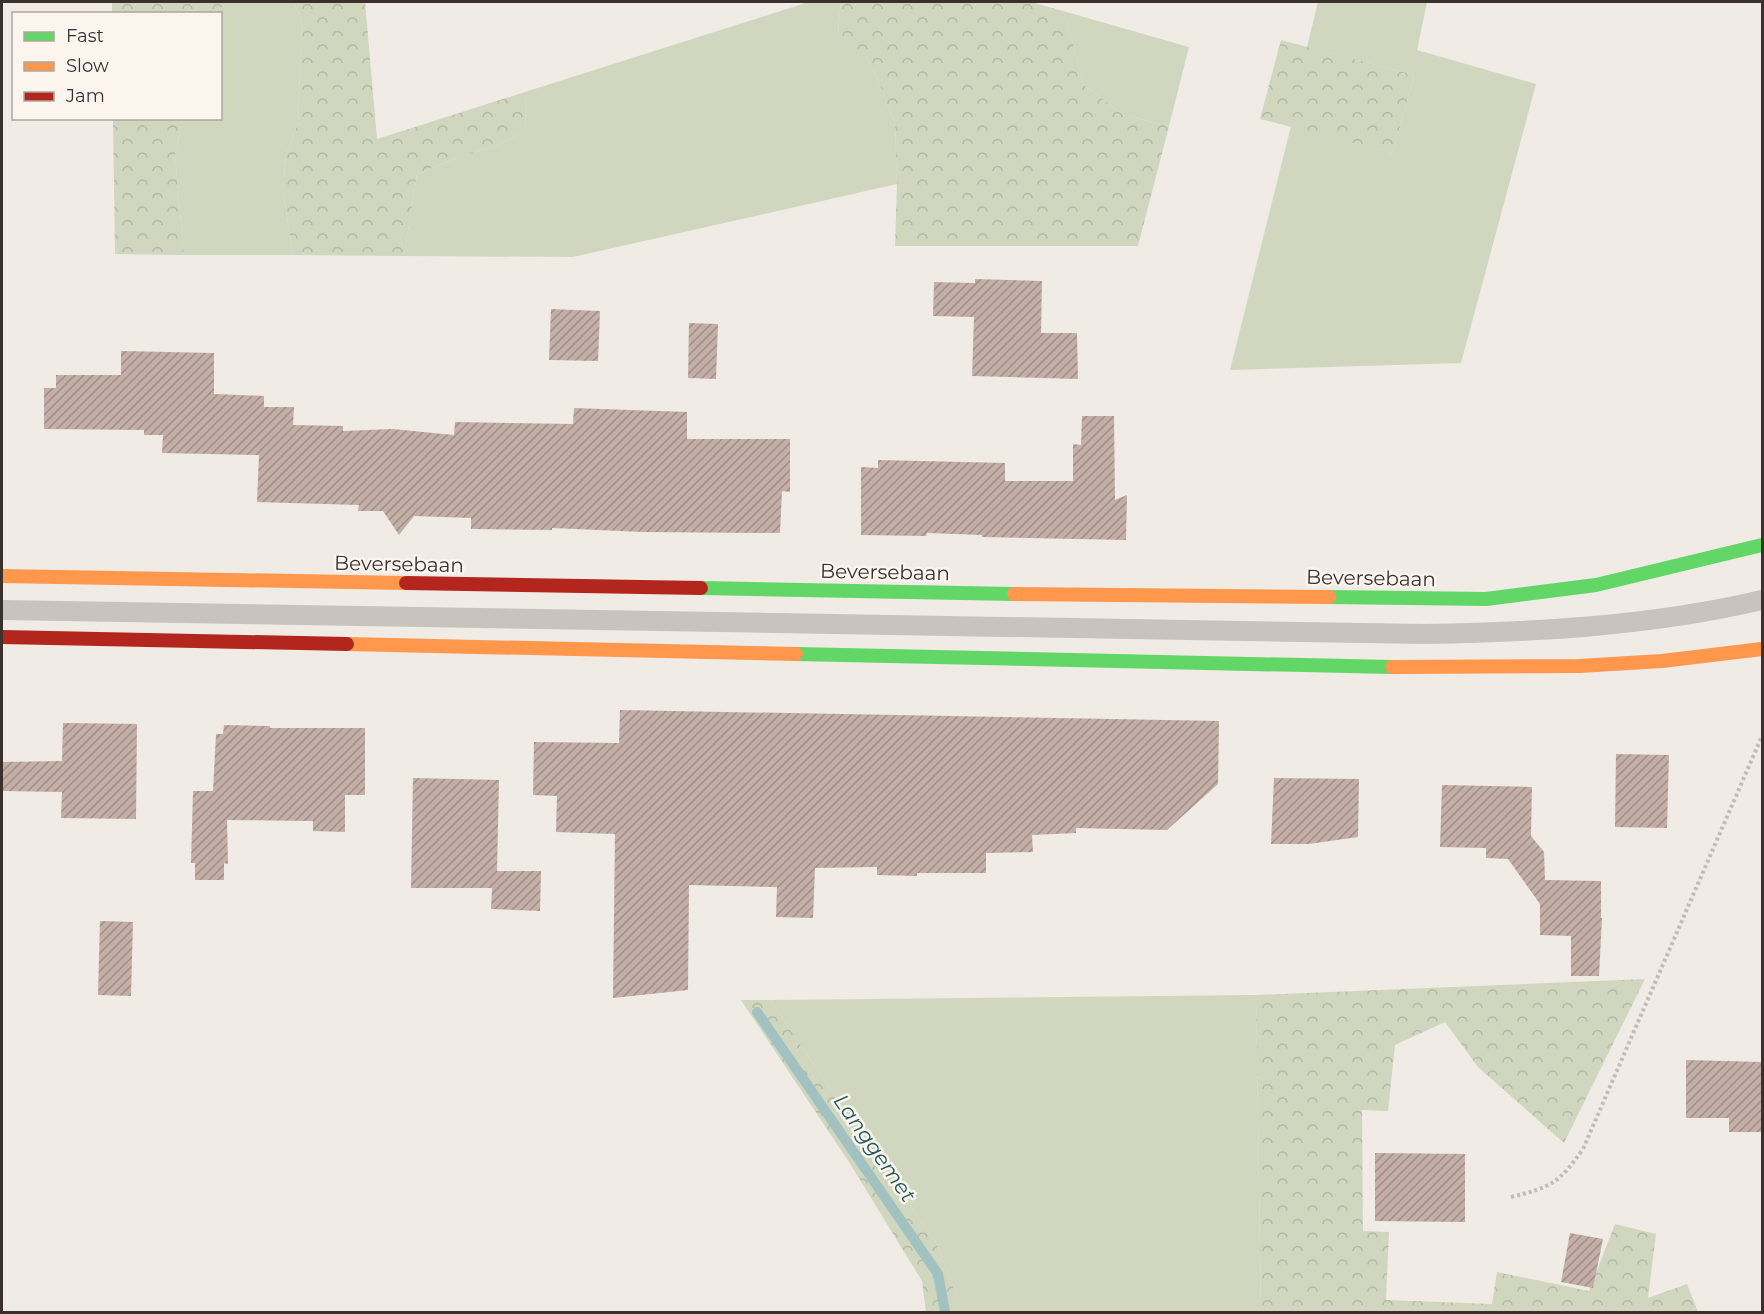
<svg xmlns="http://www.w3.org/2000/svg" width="1764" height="1314" font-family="Montserrat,sans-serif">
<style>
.green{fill:#d1d6bf}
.forest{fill:url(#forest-crowns)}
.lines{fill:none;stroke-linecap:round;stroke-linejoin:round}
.stream{stroke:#a1c2c1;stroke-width:10}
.building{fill:url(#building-hatch)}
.path{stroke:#c2bbb6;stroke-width:4;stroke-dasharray:3 3;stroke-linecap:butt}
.lane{stroke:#c9c3be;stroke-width:20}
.fast{stroke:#63d668;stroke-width:14}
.slow{stroke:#ff974d;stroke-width:14}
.jam{stroke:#b3261e;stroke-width:14}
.labels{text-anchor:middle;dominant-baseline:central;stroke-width:5;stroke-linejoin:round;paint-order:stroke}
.street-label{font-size:20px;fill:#3b302b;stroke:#fbf5ee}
.water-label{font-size:21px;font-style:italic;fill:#1f5a5e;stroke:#fbf5ee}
</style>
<defs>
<pattern id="forest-crowns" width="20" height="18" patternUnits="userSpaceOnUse" patternTransform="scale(1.5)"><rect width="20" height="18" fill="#d1d6bf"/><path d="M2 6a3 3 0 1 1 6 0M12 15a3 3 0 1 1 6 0" fill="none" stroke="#b4b8a4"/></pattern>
<pattern id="building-hatch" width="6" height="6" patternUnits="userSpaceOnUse" patternTransform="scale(1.5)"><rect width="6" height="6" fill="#c3afa7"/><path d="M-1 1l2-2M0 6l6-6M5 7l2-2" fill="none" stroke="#a08f88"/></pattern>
</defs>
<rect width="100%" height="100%" fill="#f0ebe5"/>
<!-- green -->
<g class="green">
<polygon points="227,2 293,2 302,20 298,123 286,155 283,191 293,255 184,255 175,157 182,119 220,118 220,14 214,13"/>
<polygon points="809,2 841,2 838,33 865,54 881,87 895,125 897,184 573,257 404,256 417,174 459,157 498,145 526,130 525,92"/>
<polygon points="1318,2 1427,2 1417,50 1536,84 1461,363 1230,370 1291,126 1393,153 1414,75 1307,47"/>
<polygon points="1063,11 1189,47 1169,126 1123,115 1083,84 1070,31"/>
<polygon points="1256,995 1261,1312 957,1312 957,1296 936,1243 770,1000"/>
</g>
<!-- forest -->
<g class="forest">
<polygon points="112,2 227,2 214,14 112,13"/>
<polygon points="293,2 365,2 377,139 525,92 526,130 498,145 459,157 417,174 404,256 293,255 283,191 286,155 298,123 302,20"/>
<polygon points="841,2 1031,2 1063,11 1070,31 1083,84 1123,115 1169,126 1138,246 895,246 897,184 895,125 881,87 865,54 838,34"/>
<polygon points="1281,40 1414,75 1393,153 1260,119"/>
<polygon points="113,119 182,119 175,157 184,255 115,254"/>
<polygon points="1645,979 1564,1143 1478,1067 1445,1022 1395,1045 1388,1111 1362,1110 1363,1231 1389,1232 1386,1300 1492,1304 1497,1272 1589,1291 1615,1224 1656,1234 1648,1298 1687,1284 1698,1312 1261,1312 1256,995"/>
<polygon points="741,1000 770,1000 936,1243 957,1296 957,1312 926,1312 922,1281 849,1162"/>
</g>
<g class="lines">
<!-- stream -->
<polyline class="stream" points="757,1012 938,1274 945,1312"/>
</g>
<!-- building -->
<g class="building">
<polygon points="975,279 1042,281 1041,333 1077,333 1078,379 972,376 974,317 933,316 934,282 975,283"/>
<polygon points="551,309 600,311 598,361 549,360"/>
<polygon points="689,323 718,324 716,379 688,378"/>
<polygon points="121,351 214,353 214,394 264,396 264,407 294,407 293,425 343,426 343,431 393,429 454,435 455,422 573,424 574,408 687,412 687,439 790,439 790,492 782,491 780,533 643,532 552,528 552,530 471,529 471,518 414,516 399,535 383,511 358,511 359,505 257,502 259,455 162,453 163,435 144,435 144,430 44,429 44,388 56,388 56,375 121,375"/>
<polygon points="1082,416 1114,416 1115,500 1127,495 1126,540 982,537 982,535 927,533 926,536 861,535 861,467 878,468 878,460 1005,463 1005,481 1073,481 1073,444 1081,445"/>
<polygon points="620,710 1219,721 1218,784 1167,830 1076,828 1076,833 1032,835 1033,852 986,853 986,873 917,873 917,876 877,875 877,867 815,868 813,918 776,917 777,887 689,885 688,990 613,998 615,834 556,832 557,796 533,795 534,742 619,743"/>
<polygon points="63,723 137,724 136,819 61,818 62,792 2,791 2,762 62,761"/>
<polygon points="224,725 270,726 270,728 365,728 365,795 345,795 345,832 313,831 313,821 227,820 228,864 224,863 224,880 195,880 195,863 191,863 193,791 213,791 216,734 223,734"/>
<polygon points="1616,754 1669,755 1667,828 1615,827"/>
<polygon points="413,778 499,780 497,871 541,871 540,911 491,909 492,888 411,888"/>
<polygon points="1274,778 1359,779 1358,837 1309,844 1271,844"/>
<polygon points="1442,785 1532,787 1531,836 1544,852 1545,880 1601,881 1601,918 1602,918 1599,976 1571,976 1571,936 1540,935 1540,904 1508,859 1486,858 1486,848 1440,847"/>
<polygon points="100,921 133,922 131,996 98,995"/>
<polygon points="1686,1060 1762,1062 1762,1132 1729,1132 1729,1118 1686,1118"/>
<polygon points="1375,1153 1465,1154 1465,1222 1375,1221"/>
<polygon points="1570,1233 1603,1239 1593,1288 1561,1282"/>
</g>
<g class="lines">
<!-- path -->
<path class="path" d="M1511,1197C1552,1187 1559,1183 1583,1149L1762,736"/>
<!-- lane -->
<path class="lane" d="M2,610L1424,634C1538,632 1651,626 1762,600"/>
<!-- fast -->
<g class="fast">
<polyline points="701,588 1014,594"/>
<polyline points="1329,597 1486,599 1596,585 1762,545"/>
<polyline points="796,654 1392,667"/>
</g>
<!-- slow -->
<g class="slow">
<polyline points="2,576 406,583"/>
<polyline points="1014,594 1329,597"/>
<polyline points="347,644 796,654"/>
<polyline points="1392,667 1579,666 1662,661 1762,649"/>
</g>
<!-- jam -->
<g class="jam">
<polyline points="406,583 701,588"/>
<polyline points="2,637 347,644"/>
</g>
</g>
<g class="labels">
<!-- street labels -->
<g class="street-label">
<text transform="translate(399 564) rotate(1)">Beversebaan</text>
<text transform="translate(885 572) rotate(1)">Beversebaan</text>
<text transform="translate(1371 578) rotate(1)">Beversebaan</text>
</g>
<!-- water labels -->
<g class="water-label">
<text transform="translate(875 1148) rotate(55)">Langgemet</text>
</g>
</g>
<!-- border -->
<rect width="1764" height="1314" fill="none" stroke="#3b302b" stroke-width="6"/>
<!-- legend -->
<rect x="12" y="12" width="210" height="108" fill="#fbf5ee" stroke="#aea6a0" stroke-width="1.5"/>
<rect x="24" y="32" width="30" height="9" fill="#63d668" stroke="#aea6a0" stroke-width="1.5"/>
<text x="66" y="42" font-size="18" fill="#3b302b">Fast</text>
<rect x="24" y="62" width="30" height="9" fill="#ff974d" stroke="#aea6a0" stroke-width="1.5"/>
<text x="66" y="72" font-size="18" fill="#3b302b">Slow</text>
<rect x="24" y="92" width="30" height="9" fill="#b3261e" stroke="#aea6a0" stroke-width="1.5"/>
<text x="66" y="102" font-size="18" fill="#3b302b">Jam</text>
</svg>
